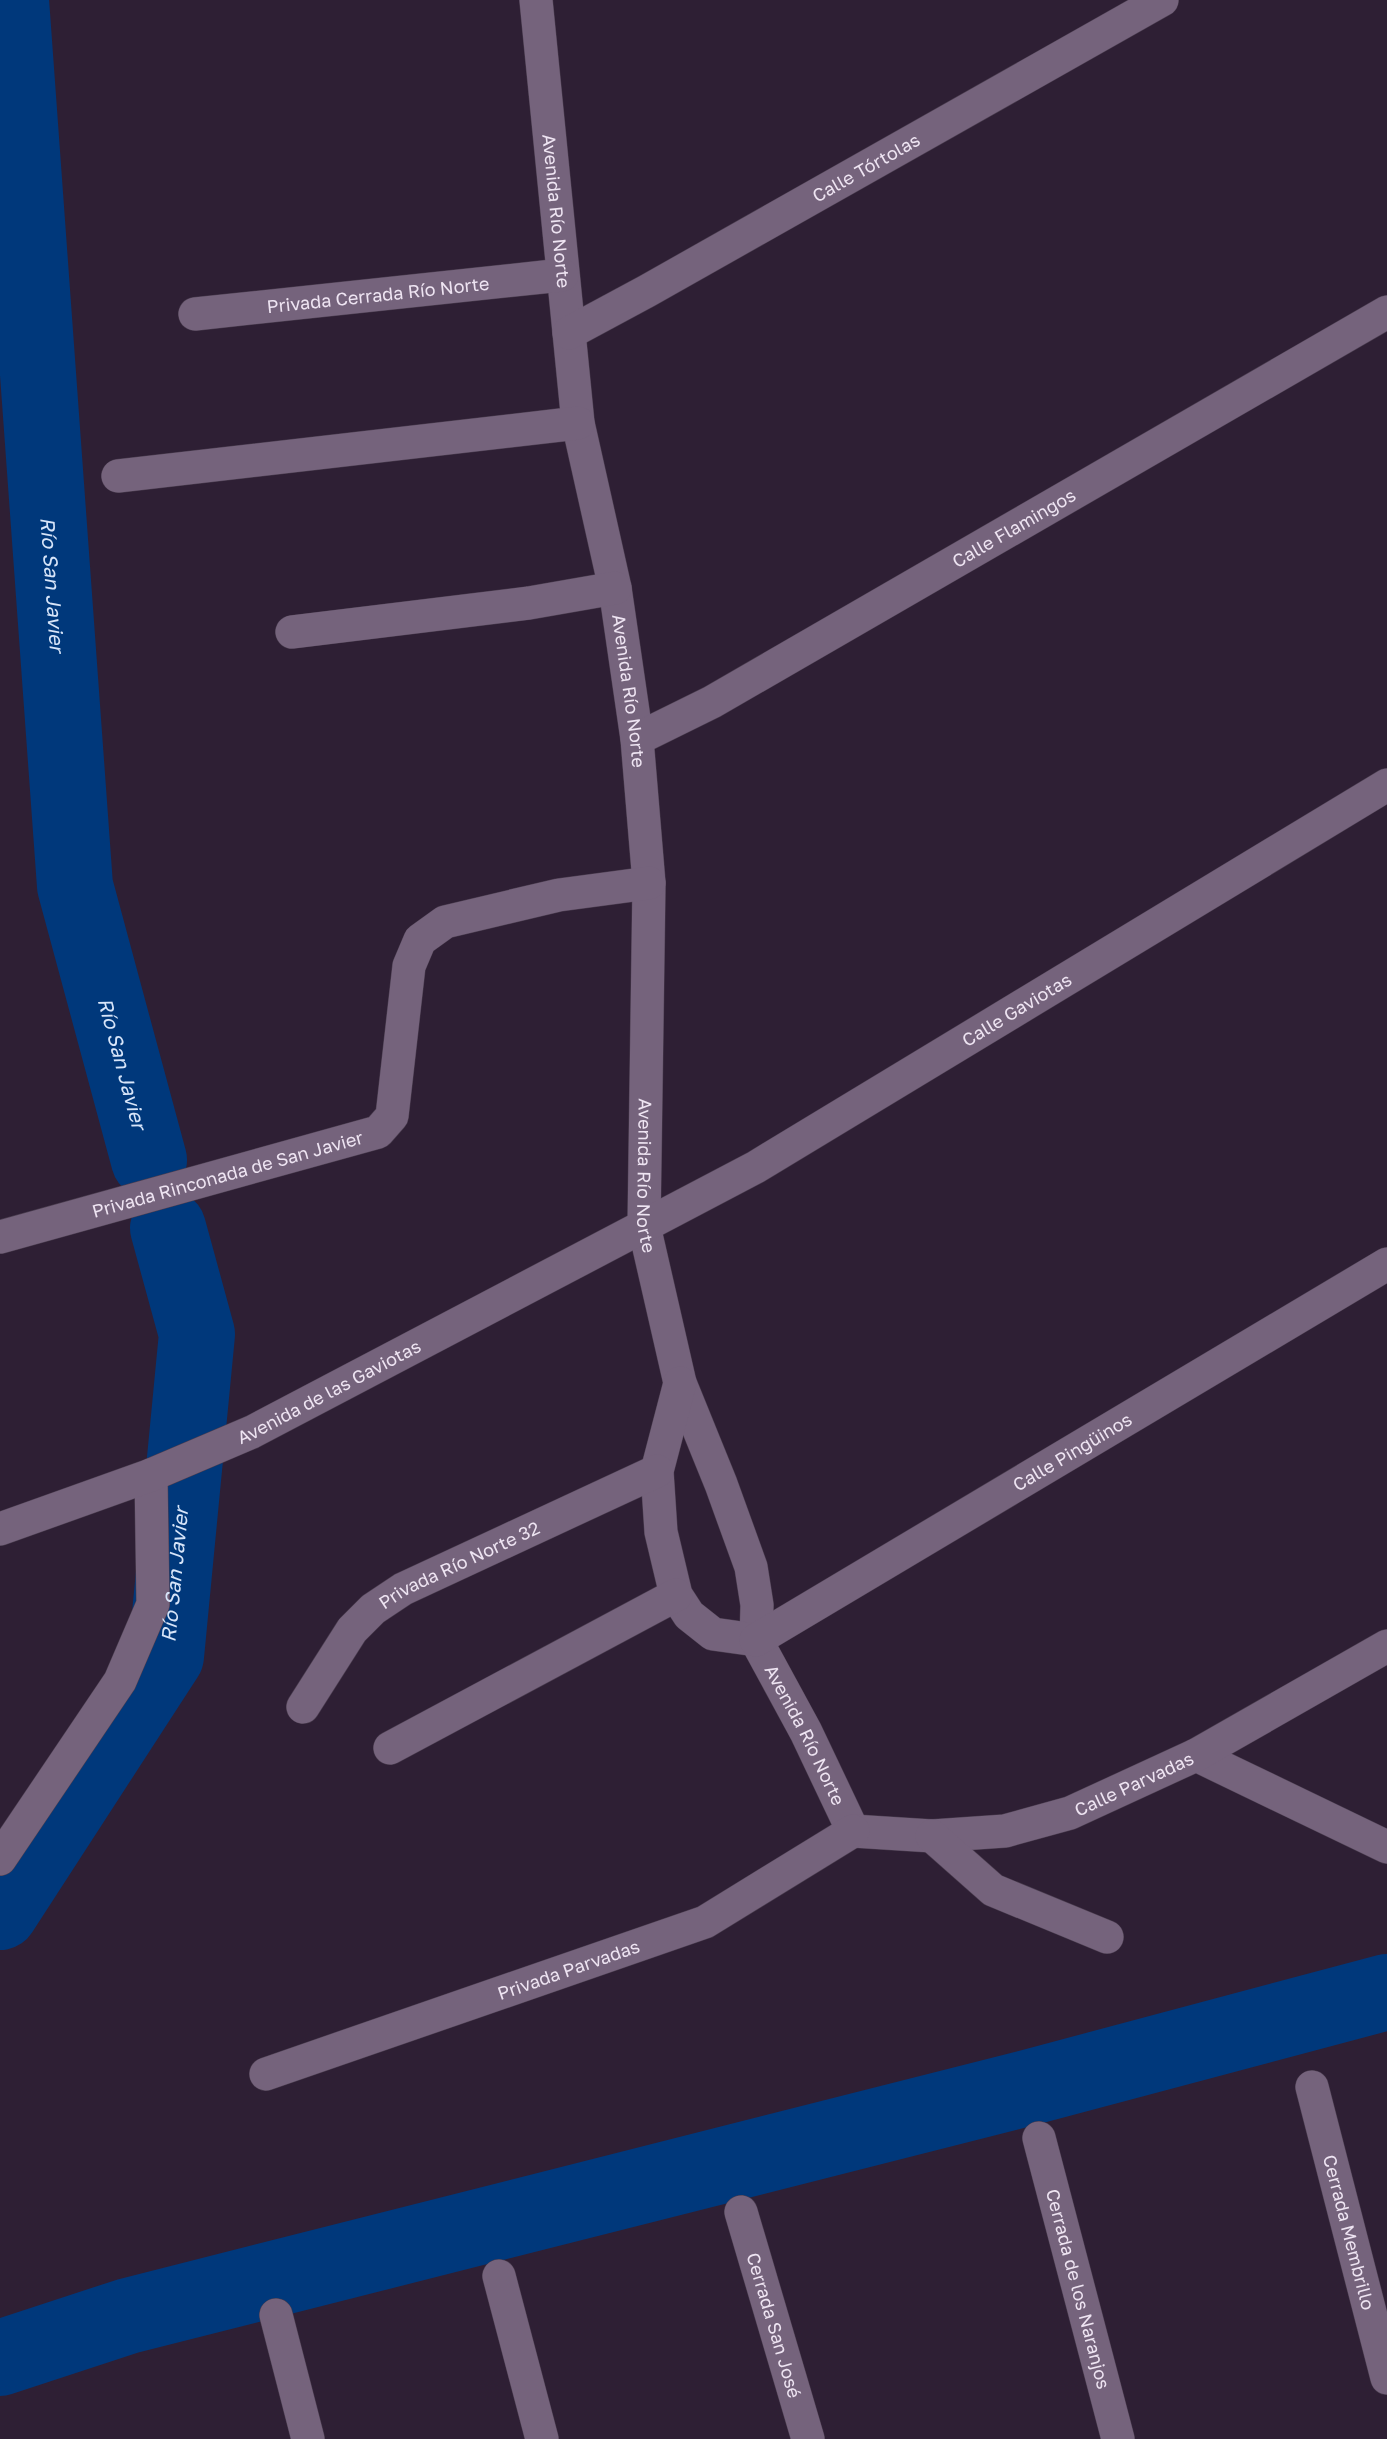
<svg xmlns="http://www.w3.org/2000/svg" width="1387" height="2439" font-family="'Golos Text',sans-serif">
<style>
.lines{fill:none;stroke-linecap:round;stroke-linejoin:round}
.river{stroke:#00387b;stroke-width:76}
.minor-casing{stroke:#4a3d4f;stroke-width:34}
.tertiary-casing{stroke:#4a3d4f;stroke-width:34}
.minor{stroke:#75637c;stroke-width:33}
.tertiary{stroke:#75637c;stroke-width:33}
.labels{text-anchor:middle;dominant-baseline:central;stroke-width:6;stroke-linejoin:round;paint-order:stroke}
.street-label{font-size:18px;fill:#eee4f2;stroke:#120c15}
.water-label{font-size:20px;font-style:italic;fill:#d7e5f9;stroke:#120c15}
</style>
<rect width="100%" height="100%" fill="#2e1f34"/>
<g class="lines">
<!-- river -->
<g class="river">
<path id="s1" d="M11,0L75,886L149,1160"/>
<path id="s2" d="M0,1912L166,1656L197,1334L168,1228"/>
<polyline points="0,2358 128,2316 1027,2088 1387,1992"/>
</g>
<defs>
<g id="minor">
<path id="s3" d="M536,0L578,423L615,588L637,739L649,883L644,1226L680,1383L721,1484L751,1567L757,1605L756,1640L806,1732L853,1831"/>
<path id="s4" d="M195,314L562,275"/>
<path id="s5" d="M569,333L647,291L1162,0"/>
<polyline points="118,476 578,423"/>
<polyline points="292,632 529,603 615,588"/>
<path id="s6" d="M637,739L712,702L1387,312"/>
<path id="s7" d="M0,1237L378,1132L392,1116L409,966L420,940L445,922L559,895L649,883"/>
<polyline points="680,1383 657,1471 661,1532 676,1595 689,1615 713,1634 756,1640"/>
<path id="s8" d="M756,1640L1387,1264"/>
<path id="s9" d="M303,1707L352,1630L373,1609L403,1589L657,1471"/>
<polyline points="390,1748 676,1595"/>
<polyline points="1196,1755 1387,1847"/>
<path id="s10" d="M853,1831L932,1836L1005,1831L1070,1813L1196,1755L1387,1646"/>
<polyline points="932,1836 993,1890 1107,1937"/>
<polyline points="0,1859 120,1681 153,1604 151,1475"/>
<path id="s11" d="M266,2074L705,1922L853,1831"/>
<path id="s12" d="M1312,2087L1387,2378"/>
<path id="s13" d="M1039,2138L1118,2439"/>
<path id="s14" d="M741,2212L808,2439"/>
<polyline points="499,2276 542,2439"/>
<polyline points="276,2315 308,2439"/>
</g>
<g id="tertiary">
<path id="s15" d="M0,1529L151,1475L252,1432L756,1167L1387,785"/>
</g>
</defs>
<!-- minor casing -->
<use href="#minor" class="minor-casing"/>
<!-- tertiary casing -->
<use href="#tertiary" class="tertiary-casing"/>
<!-- minor -->
<use href="#minor" class="minor"/>
<!-- tertiary -->
<use href="#tertiary" class="tertiary"/>
</g>
<g class="labels">
<!-- street labels -->
<g class="street-label">
<text stroke="none"><textPath href="#s5" startOffset="340">Calle Tórtolas</textPath></text>
<text stroke="none"><textPath href="#s3" startOffset="212">Avenida Río Norte</textPath></text>
<text stroke="none"><textPath href="#s4" startOffset="184">Privada Cerrada Río Norte</textPath></text>
<text stroke="none"><textPath href="#s6" startOffset="432">Calle Flamingos</textPath></text>
<text stroke="none"><textPath href="#s3" startOffset="698">Avenida Río Norte</textPath></text>
<text stroke="none"><textPath href="#s15" startOffset="1144">Calle Gaviotas</textPath></text>
<text stroke="none"><textPath href="#s7" startOffset="236">Privada Rinconada de San Javier</textPath></text>
<text stroke="none"><textPath href="#s3" startOffset="1184">Avenida Río Norte</textPath></text>
<text stroke="none"><textPath href="#s15" startOffset="357">Avenida de las Gaviotas</textPath></text>
<text stroke="none"><textPath href="#s8" startOffset="368">Calle Pingüinos</textPath></text>
<text stroke="none"><textPath href="#s9" startOffset="218">Privada Río Norte 32</textPath></text>
<text stroke="none"><textPath href="#s3" startOffset="1773">Avenida Río Norte</textPath></text>
<text stroke="none"><textPath href="#s10" startOffset="290">Calle Parvadas</textPath></text>
<text stroke="none"><textPath href="#s11" startOffset="320">Privada Parvadas</textPath></text>
<text stroke="none"><textPath href="#s12" startOffset="150">Cerrada Membrillo</textPath></text>
<text stroke="none"><textPath href="#s13" startOffset="156">Cerrada de los Naranjos</textPath></text>
<text stroke="none"><textPath href="#s14" startOffset="118">Cerrada San José</textPath></text>
</g>
<!-- water labels -->
<g class="water-label">
<text stroke="none"><textPath href="#s1" startOffset="586">Río San Javier</textPath></text>
<text stroke="none"><textPath href="#s1" startOffset="1072">Río San Javier</textPath></text>
<text stroke="none"><textPath href="#s2" startOffset="387">Río San Javier</textPath></text>
</g>
</g>
</svg>
